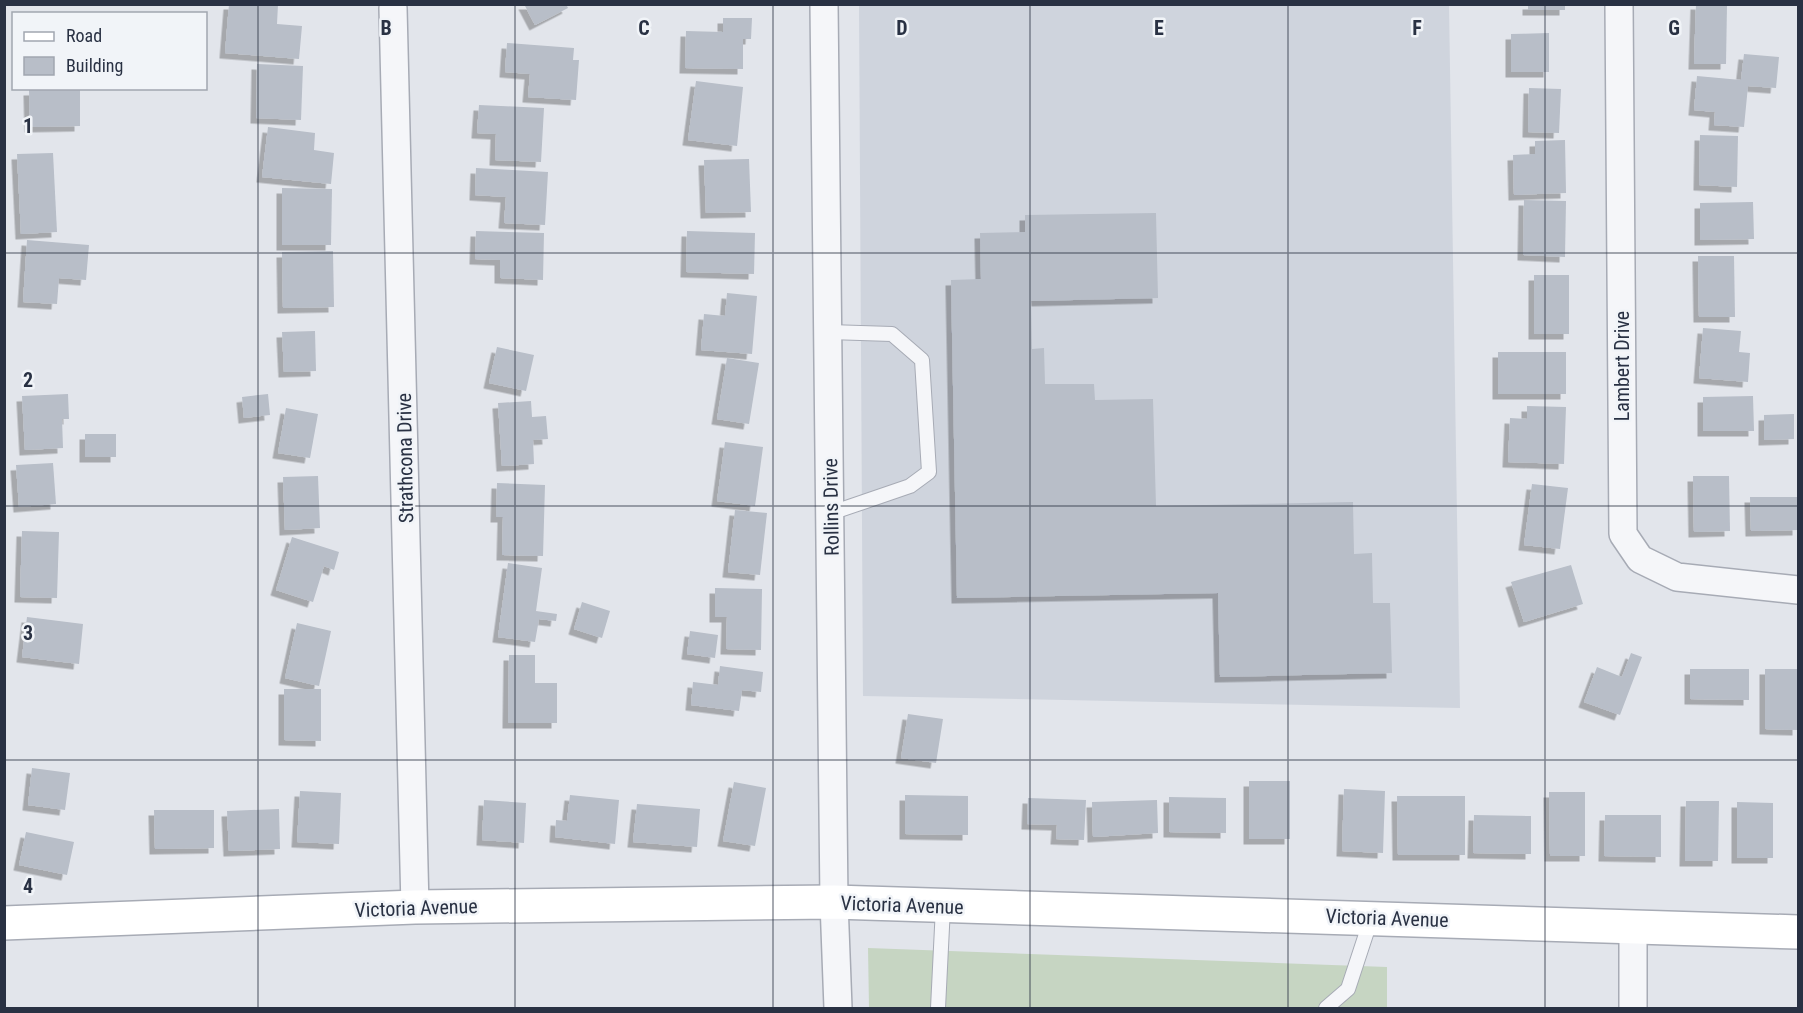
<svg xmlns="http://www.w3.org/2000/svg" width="1803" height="1013" font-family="'Roboto Condensed',sans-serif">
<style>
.built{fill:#cfd4dd}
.garden{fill:#c6d5c2}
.building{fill:#b8bec8;filter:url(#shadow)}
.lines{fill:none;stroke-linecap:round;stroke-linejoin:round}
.lane-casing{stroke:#a7abb5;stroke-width:16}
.street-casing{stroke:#a7abb5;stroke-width:30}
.secondary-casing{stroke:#a7abb5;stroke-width:36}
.lane{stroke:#f5f6f9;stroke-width:14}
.street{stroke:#f5f6f9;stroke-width:27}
.secondary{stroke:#fff;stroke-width:33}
.grid{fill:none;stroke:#293143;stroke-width:1.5;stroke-opacity:0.55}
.labels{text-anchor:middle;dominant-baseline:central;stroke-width:5;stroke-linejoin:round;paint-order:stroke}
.street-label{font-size:20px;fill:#293143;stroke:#f1f4f8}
.grid-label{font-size:20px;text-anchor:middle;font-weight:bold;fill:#293143;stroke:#f1f4f8;stroke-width:5;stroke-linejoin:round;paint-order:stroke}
</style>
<defs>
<filter id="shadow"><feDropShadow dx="-5.5" dy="5.5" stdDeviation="0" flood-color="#0004"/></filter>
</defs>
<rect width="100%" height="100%" fill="#e2e5eb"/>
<!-- built -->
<polygon class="built" points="859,5 1449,5 1460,708 863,696"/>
<!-- garden -->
<polygon class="garden" points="868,948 1387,967 1387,1008 869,1008"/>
<!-- building -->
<g class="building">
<polygon points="229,4 278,4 277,24 302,26 299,59 225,53"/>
<polygon points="524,4 566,4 568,8 535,25"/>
<rect x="1528" y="4" width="37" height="6"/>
<polygon points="1696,4 1727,5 1726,64 1694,64"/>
<polygon points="723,18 752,18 751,39 743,39 743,69 685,68 686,31 723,32"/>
<polygon points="1549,33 1549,72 1511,72 1511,34"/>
<polygon points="507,43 574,48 573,60 579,60 576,100 528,97 530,74 505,72"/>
<polygon points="1744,54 1779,57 1776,88 1748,86 1744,127 1714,125 1715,112 1694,110 1697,76 1741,80"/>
<polygon points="257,64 303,66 301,120 256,118"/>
<polygon points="696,81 743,87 737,146 688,140"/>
<polygon points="1529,88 1561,89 1559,133 1528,132"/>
<polygon points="80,89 80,126 30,127 29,90"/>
<polygon points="479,105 544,108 541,162 495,160 496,134 477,133"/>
<polygon points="268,127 315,133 314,150 334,153 331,184 262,177"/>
<polygon points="1700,135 1738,136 1737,187 1699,185"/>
<polygon points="1565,140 1566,193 1514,195 1513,155 1535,154 1535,141"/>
<polygon points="53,153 57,232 21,234 17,154"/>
<polygon points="749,159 751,212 706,213 704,160"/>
<polygon points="476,168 548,172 545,225 504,223 506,197 475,195"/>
<polygon points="282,188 332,189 331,245 282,245"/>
<polygon points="1524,200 1566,201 1565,257 1523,255"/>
<polygon points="1753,202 1754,239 1700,240 1700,203"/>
<polygon points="1156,213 1158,298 1031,301 1032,349 1044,348 1045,384 1094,384 1095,400 1153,399 1156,506 1353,502 1354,554 1372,553 1373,603 1390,603 1392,673 1220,677 1218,593 957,598 951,280 981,279 980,233 1025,232 1025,215"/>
<polygon points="476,231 544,233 543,280 500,278 500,260 475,259"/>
<polygon points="687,231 755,233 754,274 686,272"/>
<polygon points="27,240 89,245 86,280 59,278 57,304 23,302"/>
<polygon points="333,251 334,307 283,308 282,252"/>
<polygon points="1698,256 1734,256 1735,317 1699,317"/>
<rect x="1534" y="275" width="35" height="59"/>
<polygon points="727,293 757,296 752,354 701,350 704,314 725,316"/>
<polygon points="1703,328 1741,331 1739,352 1750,353 1748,382 1699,378"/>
<polygon points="315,331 316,371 284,372 282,332"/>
<polygon points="497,347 534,355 526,391 489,383"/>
<rect x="1498" y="352" width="68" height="42"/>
<polygon points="727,358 759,363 749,424 717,419"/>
<polygon points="68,394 69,419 62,419 63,448 25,450 22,396"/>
<polygon points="268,394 270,415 244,418 242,397"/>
<polygon points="1753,396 1754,431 1703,431 1703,397"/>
<polygon points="531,401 532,417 546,416 548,439 533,440 534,464 502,466 498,403"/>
<polygon points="1527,406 1566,407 1564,464 1508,462 1510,418 1527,419"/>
<polygon points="286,408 318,414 310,458 278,453"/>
<polygon points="1794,414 1794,439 1764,440 1764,415"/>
<rect x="85" y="434" width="31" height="23"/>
<polygon points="725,442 763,447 755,506 717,501"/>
<polygon points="53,463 56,504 19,507 16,465"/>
<polygon points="318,476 320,528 285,530 283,477"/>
<polygon points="1693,476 1729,476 1730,531 1694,532"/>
<polygon points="497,483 545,485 543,556 502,555 503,517 496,517"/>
<polygon points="1532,484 1568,488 1560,549 1524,545"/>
<polygon points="1750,497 1798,497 1798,530 1751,531"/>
<polygon points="735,510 767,513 760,575 728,572"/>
<polygon points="22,531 59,532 57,598 20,597"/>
<polygon points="292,537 339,552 334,570 324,566 313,602 276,590"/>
<polygon points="508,563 542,568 536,611 557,614 556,621 539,619 535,642 498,637"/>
<polygon points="1571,565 1583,604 1524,622 1511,582"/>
<polygon points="715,588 762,589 761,650 726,649 727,617 715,617"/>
<polygon points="582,602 610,611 602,638 574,629"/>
<polygon points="27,617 83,624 79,664 22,657"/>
<polygon points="297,623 331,631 319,686 285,678"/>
<polygon points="690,631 718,635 715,658 687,654"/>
<polygon points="1631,653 1642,657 1620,715 1584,702 1597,667 1622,677"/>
<polygon points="509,655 535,655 535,683 557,683 557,723 508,723"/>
<polygon points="720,666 763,672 761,692 742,690 739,711 691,705 693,682 718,685"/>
<polygon points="1690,669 1749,669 1749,700 1690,699"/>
<polygon points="1765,669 1798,669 1798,730 1765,729"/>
<polygon points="284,689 321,689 321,741 284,740"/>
<polygon points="908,714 943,719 936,763 901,758"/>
<polygon points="32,768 70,773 65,810 28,805"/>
<rect x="1249" y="781" width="41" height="58"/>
<polygon points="734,782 766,788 755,846 723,841"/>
<polygon points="1344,789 1385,791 1383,853 1342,851"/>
<polygon points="300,791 341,793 339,844 297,842"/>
<polygon points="1549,792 1585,792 1585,856 1550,856"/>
<polygon points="570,795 619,800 615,844 555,837 556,820 567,821"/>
<polygon points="905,795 968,796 968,835 905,834"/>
<polygon points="1397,796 1465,796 1465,855 1398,855"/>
<polygon points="1169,797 1226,798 1226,833 1169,832"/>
<polygon points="1028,798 1086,800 1084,840 1056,839 1057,825 1027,824"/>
<polygon points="484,800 526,803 524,843 482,840"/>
<polygon points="1157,800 1158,833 1093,837 1092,802"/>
<polygon points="1686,801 1719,801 1718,861 1685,861"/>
<polygon points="1737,802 1773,803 1773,858 1737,858"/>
<polygon points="637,804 700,809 697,847 633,842"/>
<polygon points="279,809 280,849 229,851 227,811"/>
<polygon points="154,810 214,810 214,848 155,849"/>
<polygon points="1474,815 1531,816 1531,854 1473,853"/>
<polygon points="1605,815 1661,815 1661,857 1604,856"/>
<polygon points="26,832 74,842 67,875 19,865"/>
</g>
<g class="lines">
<defs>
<g id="lane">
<polyline points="829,332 892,334 922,360 929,472 910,486 831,513"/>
<polyline points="938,1008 943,907"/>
<polyline points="1326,1008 1348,989 1371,919"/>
</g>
<g id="street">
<polyline points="824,4 834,902 838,1008"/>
<polyline points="1619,4 1623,534 1640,559 1677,577 1798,590"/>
<polyline points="393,8 415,907"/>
<polyline points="1633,1008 1633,928"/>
</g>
<polyline id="secondary" points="4,923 415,907 834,902 1798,932"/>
</defs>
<!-- lane casing -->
<use href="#lane" class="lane-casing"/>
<!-- street casing -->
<use href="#street" class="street-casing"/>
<!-- secondary casing -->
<use href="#secondary" class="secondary-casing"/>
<!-- lane -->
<use href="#lane" class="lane"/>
<!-- street -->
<use href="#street" class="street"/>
<!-- secondary -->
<use href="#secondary" class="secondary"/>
</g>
<!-- grid -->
<path class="grid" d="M258,4V1008M515,4V1008M773,4V1008M1030,4V1008M1288,4V1008M1545,4V1008M4,253H1798M4,506H1798M4,760H1798"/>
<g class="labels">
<!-- street labels -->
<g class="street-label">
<text transform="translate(1622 366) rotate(-90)">Lambert Drive</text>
<text transform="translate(405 458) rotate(-91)">Strathcona Drive</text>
<text transform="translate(831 507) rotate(-91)">Rollins Drive</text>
<text transform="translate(902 905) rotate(2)">Victoria Avenue</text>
<text transform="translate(416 908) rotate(-2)">Victoria Avenue</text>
<text transform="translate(1387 918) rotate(2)">Victoria Avenue</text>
</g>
</g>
<g class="grid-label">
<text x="386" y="35">B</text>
<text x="644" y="35">C</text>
<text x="902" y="35">D</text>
<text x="1159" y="35">E</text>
<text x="1417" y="35">F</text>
<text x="1674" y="35">G</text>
<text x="28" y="133">1</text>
<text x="28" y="387">2</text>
<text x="28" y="640">3</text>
<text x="28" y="893">4</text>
</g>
<!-- border -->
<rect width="1803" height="1013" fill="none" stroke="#293143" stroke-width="12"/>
<!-- legend -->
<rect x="12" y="12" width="195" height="78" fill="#f1f4f8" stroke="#a1a6b0" stroke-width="1.5"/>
<rect x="24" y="32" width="30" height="9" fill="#ffffff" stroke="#a1a6b0" stroke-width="1.5"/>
<text x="66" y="42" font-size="18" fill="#293143">Road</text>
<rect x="24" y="57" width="30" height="18" fill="#b8bec8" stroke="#a1a6b0" stroke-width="1.5"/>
<text x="66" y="72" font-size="18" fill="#293143">Building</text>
</svg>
